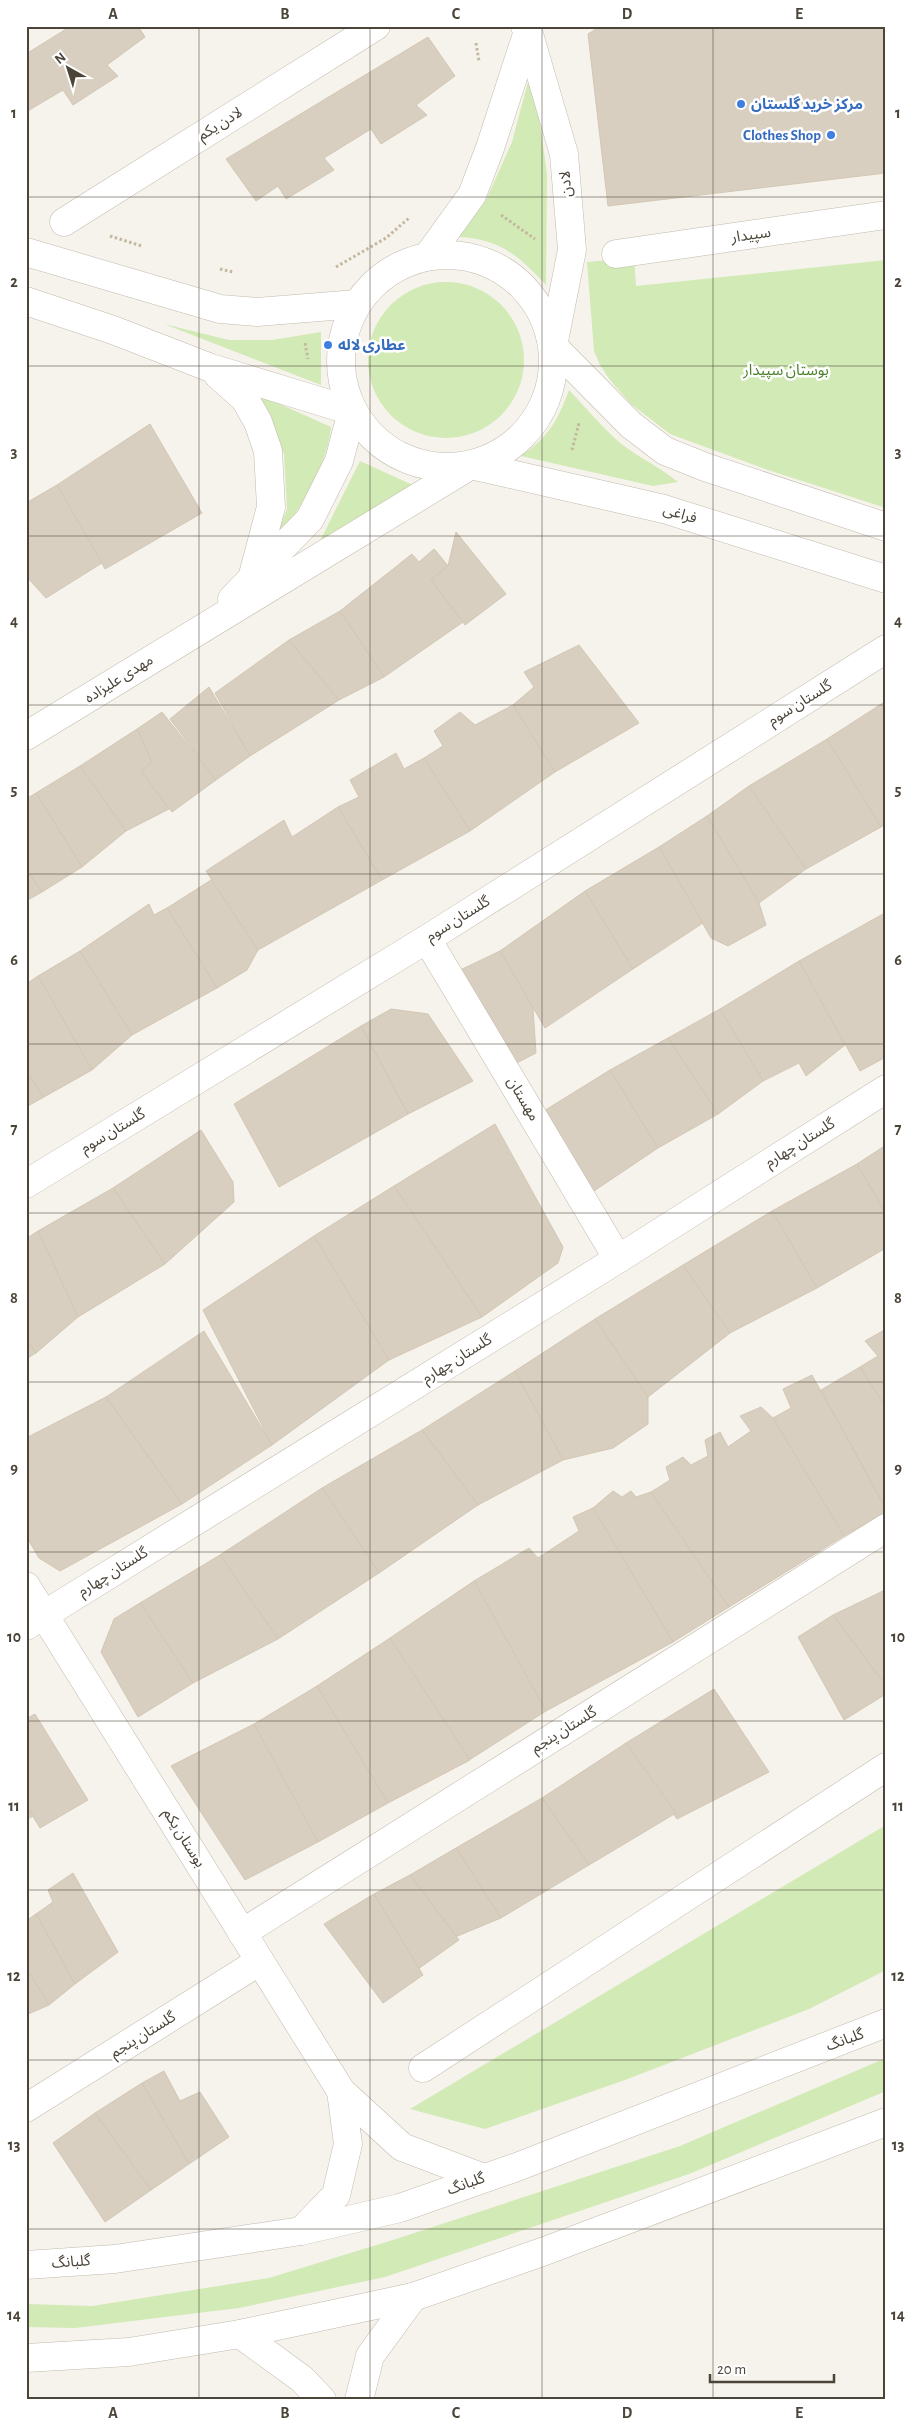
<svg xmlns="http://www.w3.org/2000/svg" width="912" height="2426" font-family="'Alegreya Sans','Noto Sans Arabic',sans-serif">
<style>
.green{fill:#d2eab5}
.building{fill:#d8cfc1;stroke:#d3c7b4}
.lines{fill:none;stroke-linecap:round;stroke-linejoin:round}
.minor-casing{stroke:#c2bbae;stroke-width:29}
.tertiary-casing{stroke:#c2bbae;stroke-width:29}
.path{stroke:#c4b79f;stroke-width:3;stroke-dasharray:2.5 2.5;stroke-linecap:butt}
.minor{stroke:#fff;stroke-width:28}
.tertiary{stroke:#fff;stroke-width:28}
.grid{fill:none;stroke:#4b4439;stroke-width:1;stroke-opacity:0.55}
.shop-dot{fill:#3f7fe0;stroke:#fff;stroke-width:2}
.labels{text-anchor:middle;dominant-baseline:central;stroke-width:5;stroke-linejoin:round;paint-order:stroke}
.shop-label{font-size:15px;font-weight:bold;fill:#366cbe;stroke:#fff;text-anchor:start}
.street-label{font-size:15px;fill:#4b4439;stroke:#fff}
.park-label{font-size:15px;fill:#4a7f2a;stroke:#fff}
.neatline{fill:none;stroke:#4b4439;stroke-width:2}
.grid-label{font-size:16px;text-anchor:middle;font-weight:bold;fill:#4b4439}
</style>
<rect width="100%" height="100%" fill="#f6f3ec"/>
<!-- green -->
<g class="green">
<path d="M532,67L547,174L546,285C519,256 500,239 459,237L487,198L512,142Z"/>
<polygon points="634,258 636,286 886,260 886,508 771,471 670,434 631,404 610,380 600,365 594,351 587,262"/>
<circle cx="446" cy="360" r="78"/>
<polygon points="164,324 229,340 272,340 321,332 321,385"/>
<path d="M569,390C586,408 602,427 620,443C639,458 660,467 678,482L653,486L521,456C548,438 558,420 569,390Z"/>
<path d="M253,392L331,427C328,463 300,513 275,539L287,509L284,454L274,430Z"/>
<polygon points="360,461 415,486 316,549"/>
<polygon points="886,1825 886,1970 809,2009 625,2080 485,2129 410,2109"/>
<polygon points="886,2058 886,2091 689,2174 385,2277 239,2308 75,2328 26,2327 26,2304 92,2306 269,2278 396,2239 680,2146"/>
</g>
<!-- building -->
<g class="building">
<polygon points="71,26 138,26 145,37 107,65 118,76 73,105 63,90 26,112 26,54"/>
<polygon points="601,26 886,26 886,173 608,206 588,34"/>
<polygon points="428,37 455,76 416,105 427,115 381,144 371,129 324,158 334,170 286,199 278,186 256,201 226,159"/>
<polygon points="150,424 202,513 105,569 57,485"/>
<polygon points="57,485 102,563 46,598 26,576 26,503"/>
<polygon points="456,532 506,594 465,625 431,580 434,549 448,566"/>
<polygon points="434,549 448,566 431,580 463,622 384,677 340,611 412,554 419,562"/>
<polygon points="340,611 384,677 339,700 289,640"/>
<polygon points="289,640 339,700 250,756 215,693"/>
<polygon points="579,645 639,723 555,772 513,705 534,687 524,672"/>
<polygon points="209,687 250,756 216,780 170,719"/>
<polygon points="886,701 886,824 877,829 827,739"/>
<polygon points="513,705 555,772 470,831 424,758 443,746 434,731 460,712 475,725"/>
<polygon points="162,712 216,780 172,812 141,771 152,762 137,729"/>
<polygon points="137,729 152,762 141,771 169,809 126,831 80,766"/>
<polygon points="827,739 881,827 806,869 749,786"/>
<polygon points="396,753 404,769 424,758 470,831 382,880 338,807 359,797 350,780"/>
<polygon points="80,766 126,831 82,867 36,793"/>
<polygon points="749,786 806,869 759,903 707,816"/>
<polygon points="36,793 82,867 42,892 26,869 26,799"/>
<polygon points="338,807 382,880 258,950 206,871 284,820 292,837"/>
<polygon points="707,816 759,903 766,925 728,946 711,938 659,847"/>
<polygon points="659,847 703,923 633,969 585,891"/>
<polygon points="26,869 42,892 26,901"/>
<polygon points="211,880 258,950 247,970 217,988 167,908"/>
<polygon points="585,891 633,969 545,1028 500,951"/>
<polygon points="149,904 154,915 167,908 217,988 132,1035 80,951"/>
<polygon points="883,914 886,918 886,1057 860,1071 799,961"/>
<polygon points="80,951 132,1035 92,1070 38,976"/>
<polygon points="500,951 533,1008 536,1053 511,1066 454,973"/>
<polygon points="799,961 845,1045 806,1076 799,1063 763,1081 720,1009"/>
<polygon points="38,976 92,1070 44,1097 26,1071 26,984"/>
<polygon points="391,1009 428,1014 473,1081 408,1114 361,1026"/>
<polygon points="720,1009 763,1081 718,1114 668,1038"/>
<polygon points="361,1026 408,1114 279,1187 234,1104"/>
<polygon points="668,1038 718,1114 658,1148 610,1070"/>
<polygon points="610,1070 658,1148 594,1191 583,1182 539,1114"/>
<polygon points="26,1071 44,1097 26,1107"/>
<polygon points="495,1124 563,1247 558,1263 482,1317 394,1186"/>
<polygon points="201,1130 233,1182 234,1202 165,1264 113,1188"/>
<polygon points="886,1145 886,1214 857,1164"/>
<polygon points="857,1164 886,1214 886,1248 817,1288 772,1211"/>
<polygon points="394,1186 482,1317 389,1360 314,1236"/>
<polygon points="113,1188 165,1264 78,1317 38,1231"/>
<polygon points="772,1211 817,1288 730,1333 683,1265"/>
<polygon points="38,1231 78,1317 36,1353 26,1338 26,1239"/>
<polygon points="314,1236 389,1360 272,1445 203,1310"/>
<polygon points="683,1265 730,1333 648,1397 595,1319"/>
<polygon points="595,1319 648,1397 648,1424 613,1448 563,1460 515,1371"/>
<polygon points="886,1329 886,1408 860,1367 878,1356 865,1341"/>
<polygon points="204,1331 272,1445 182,1504 106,1397"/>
<polygon points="26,1338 36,1353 26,1359"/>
<polygon points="860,1367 886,1408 886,1509 821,1390"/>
<polygon points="515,1371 563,1460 478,1505 422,1430"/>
<polygon points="812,1375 886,1509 886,1512 844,1536 773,1418 791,1408 783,1389"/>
<polygon points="106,1397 182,1504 60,1571 39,1558 26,1536 26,1438"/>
<polygon points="761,1407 773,1418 844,1536 729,1607 651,1492 670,1480 666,1467 683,1457 691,1465 708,1456 705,1440 720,1432 728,1447 751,1431 740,1416"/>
<polygon points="422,1430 478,1505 379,1573 322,1488"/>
<polygon points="322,1488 379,1573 278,1639 220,1555"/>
<polygon points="613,1491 622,1497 631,1491 636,1497 651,1492 729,1607 673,1642 593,1508"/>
<polygon points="593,1508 673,1642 546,1711 474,1581 529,1548 538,1558 579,1531 573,1517"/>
<polygon points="220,1555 278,1639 193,1683 140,1603"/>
<polygon points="474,1581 546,1711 466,1762 390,1638"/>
<polygon points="883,1591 886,1594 886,1686 833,1615"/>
<polygon points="140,1603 193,1683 138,1717 101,1652 114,1619"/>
<polygon points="833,1615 886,1686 886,1694 844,1720 798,1637"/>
<polygon points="390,1638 470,1760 388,1803 317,1686"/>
<polygon points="317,1686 388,1803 318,1842 254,1724"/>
<polygon points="714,1689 769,1772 677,1819 626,1743"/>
<polygon points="35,1714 88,1800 40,1828 26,1805 26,1719"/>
<polygon points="254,1724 318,1842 245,1880 171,1766"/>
<polygon points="626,1743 676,1813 589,1865 542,1798"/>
<polygon points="542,1798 589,1865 501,1918 456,1848"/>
<polygon points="26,1805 33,1816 26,1820"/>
<polygon points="456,1848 501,1918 455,1937 410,1875"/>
<polygon points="73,1873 118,1952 75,1984 36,1914 53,1902 48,1890"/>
<polygon points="410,1875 459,1940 418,1969 374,1894"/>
<polygon points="374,1894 423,1975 383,2003 324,1924"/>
<polygon points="36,1914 75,1984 49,2005 30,1974 26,1977 26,1921"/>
<polygon points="30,1974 49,2005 26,2015 26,1977"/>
<polygon points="164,2071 180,2101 200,2092 229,2137 189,2164 142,2083"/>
<polygon points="142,2083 189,2164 151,2190 95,2113"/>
<polygon points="95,2113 151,2190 105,2222 53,2143"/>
</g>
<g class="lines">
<defs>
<g id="minor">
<polyline points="64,222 376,26"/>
<polyline points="616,254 886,215"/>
<polyline points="427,939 618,1259"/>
<polyline points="26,1184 427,939 886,649"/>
<polyline points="26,1626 618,1259 886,1089"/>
<polyline points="242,1933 886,1528"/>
<polyline points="423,2068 886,1767"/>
<polyline points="26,2108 260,1961"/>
<polyline points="240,2334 302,2379 322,2400"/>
<polyline points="359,2400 370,2356 413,2297"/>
</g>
<g id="tertiary">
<polyline points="525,26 528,31 564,154 572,250 553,346 631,425 665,451 705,467 886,527"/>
<polyline points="26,252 220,309 257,312 357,304"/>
<circle cx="447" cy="361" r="106"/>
<polyline points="428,256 472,195 490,148 528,31"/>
<polyline points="26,301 113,330 211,368 352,411 339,461 310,519 232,599"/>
<polyline points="218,375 245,399 258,422 268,451 271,507 253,575"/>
<polyline points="26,736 471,465 664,509 886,579"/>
<polyline points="26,1586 341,2091 402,2147 484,2178"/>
<polyline points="301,2231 336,2195 348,2144 341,2091"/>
<polyline points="26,2265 115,2259 301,2231 400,2208 517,2167 886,2023"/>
<polyline points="26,2358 129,2352 240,2334 413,2297 545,2251 886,2122"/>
</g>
</defs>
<!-- minor casing -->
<use href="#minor" class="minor-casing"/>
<!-- tertiary casing -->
<use href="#tertiary" class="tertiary-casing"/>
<!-- path -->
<g class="path">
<polyline points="476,43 479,61"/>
<polyline points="501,215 535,239"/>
<polyline points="110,236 142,246"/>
<polyline points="336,267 386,238 409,218"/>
<polyline points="220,269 233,272"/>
<polyline points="305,343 308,359"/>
<polyline points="572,450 579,423"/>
</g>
<!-- minor -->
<use href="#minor" class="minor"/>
<!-- tertiary -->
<use href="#tertiary" class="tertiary"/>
</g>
<!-- grid -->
<path class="grid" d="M199,26V2400M370,26V2400M542,26V2400M713,26V2400M26,197H886M26,366H886M26,536H886M26,705H886M26,874H886M26,1044H886M26,1213H886M26,1382H886M26,1552H886M26,1721H886M26,1890H886M26,2060H886M26,2229H886"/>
<!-- markers -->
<g class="shop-dot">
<circle cx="741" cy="104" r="5"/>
<circle cx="831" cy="135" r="5"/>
<circle cx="328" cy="345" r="5"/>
</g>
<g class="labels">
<!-- shop labels -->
<g class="shop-label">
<text x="751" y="104">مرکز خرید گلستان</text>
<text x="821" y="135" text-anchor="end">Clothes Shop</text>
<text x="338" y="345">عطاری لاله</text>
</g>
<!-- street labels -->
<g class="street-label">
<text transform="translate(220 124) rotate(-32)">لادن یکم</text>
<text transform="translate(566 184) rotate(-95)">لادن</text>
<text transform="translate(751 235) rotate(-8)">سپیدار</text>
<text transform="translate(680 514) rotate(17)">فراغی</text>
<text transform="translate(119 679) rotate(-32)">مهدی علیزاده</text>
<text transform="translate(800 703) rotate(-32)">گلستان سوم</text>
<text transform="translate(458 919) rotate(-32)">گلستان سوم</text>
<text transform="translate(523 1099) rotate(59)">مهستان</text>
<text transform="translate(113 1131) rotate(-31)">گلستان سوم</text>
<text transform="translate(800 1143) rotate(-32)">گلستان چهارم</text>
<text transform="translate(457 1359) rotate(-32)">گلستان چهارم</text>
<text transform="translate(113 1572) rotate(-32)">گلستان چهارم</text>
<text transform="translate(564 1730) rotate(-32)">گلستان پنجم</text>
<text transform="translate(184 1838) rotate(58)">بوستان یکم</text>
<text transform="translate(143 2035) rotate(-32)">گلستان پنجم</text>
<text transform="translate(845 2040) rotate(-20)">گلبانگ</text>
<text transform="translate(466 2184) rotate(-20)">گلبانگ</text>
<text transform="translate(71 2262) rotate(-4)">گلبانگ</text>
</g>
<!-- park labels -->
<g class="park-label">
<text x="786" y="370">بوستان سپیدار</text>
</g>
</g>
<!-- border -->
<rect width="912" height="2426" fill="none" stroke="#ffffff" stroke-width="55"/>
<!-- north arrow -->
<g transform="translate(68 68) rotate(321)" stroke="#ffffff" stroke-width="4" paint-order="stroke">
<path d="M0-4L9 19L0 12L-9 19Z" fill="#4b4439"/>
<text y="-8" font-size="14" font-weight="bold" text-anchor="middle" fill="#4b4439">N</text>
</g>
<!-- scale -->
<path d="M710 2374v8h124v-8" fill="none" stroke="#4b4439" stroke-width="2.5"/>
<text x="717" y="2374" font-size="15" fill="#4b4439" stroke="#ffffff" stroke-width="4" paint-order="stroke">20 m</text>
<rect x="28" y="28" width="856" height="2370" class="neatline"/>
<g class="grid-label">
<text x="113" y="19">A</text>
<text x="285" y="19">B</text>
<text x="456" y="19">C</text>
<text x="627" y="19">D</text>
<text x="799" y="19">E</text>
<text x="14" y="118">1</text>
<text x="898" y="118">1</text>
<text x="14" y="287">2</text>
<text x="898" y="287">2</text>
<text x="14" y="457">3</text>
<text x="898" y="457">3</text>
<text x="14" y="626">4</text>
<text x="898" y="626">4</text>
<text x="14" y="795">5</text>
<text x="898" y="795">5</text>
<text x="14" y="965">6</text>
<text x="898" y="965">6</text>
<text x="14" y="1134">7</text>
<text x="898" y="1134">7</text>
<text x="14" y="1303">8</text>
<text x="898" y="1303">8</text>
<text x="14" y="1473">9</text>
<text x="898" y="1473">9</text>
<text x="14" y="1642">10</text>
<text x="898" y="1642">10</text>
<text x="14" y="1811">11</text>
<text x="898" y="1811">11</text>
<text x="14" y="1981">12</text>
<text x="898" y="1981">12</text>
<text x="14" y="2150">13</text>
<text x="898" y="2150">13</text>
<text x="14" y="2320">14</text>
<text x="898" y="2320">14</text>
<text x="113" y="2418">A</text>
<text x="285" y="2418">B</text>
<text x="456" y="2418">C</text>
<text x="627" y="2418">D</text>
<text x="799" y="2418">E</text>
</g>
</svg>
